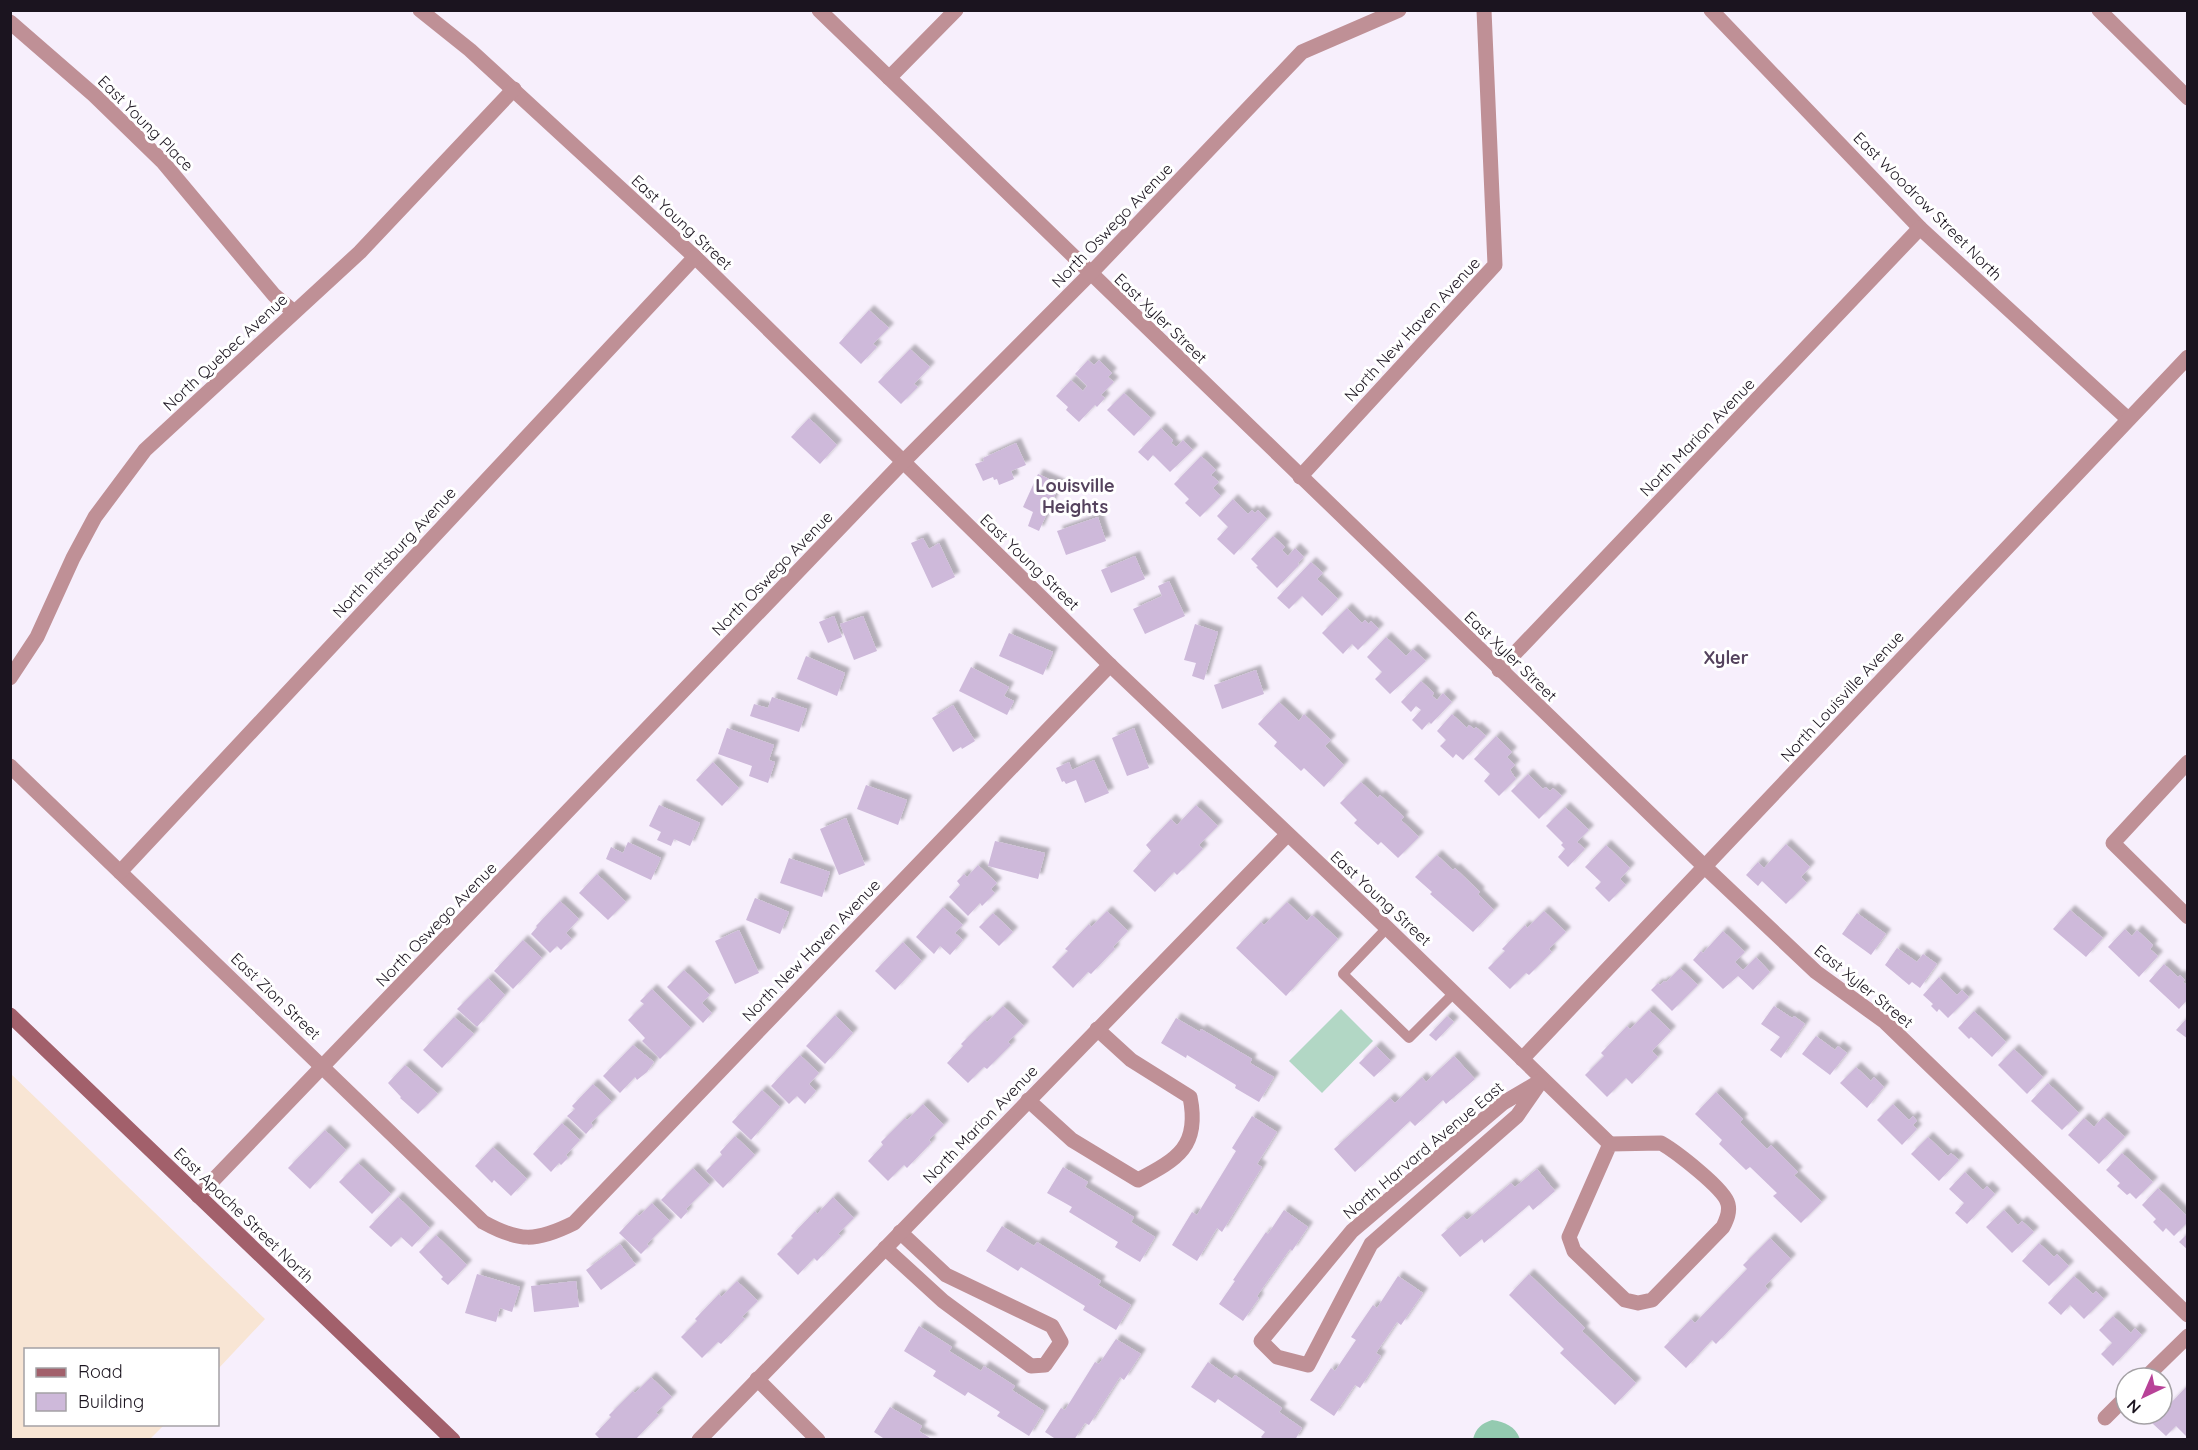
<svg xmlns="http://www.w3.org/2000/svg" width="2198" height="1450" font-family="Quicksand,sans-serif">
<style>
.education{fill:#f8e5d4}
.green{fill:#b2d7c5}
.forest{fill:#94cab0}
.building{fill:#ceb9da;filter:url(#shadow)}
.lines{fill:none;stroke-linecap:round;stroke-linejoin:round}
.lane{stroke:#bf9096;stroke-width:10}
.street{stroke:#bf9096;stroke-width:15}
.secondary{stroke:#a2606b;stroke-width:15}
.labels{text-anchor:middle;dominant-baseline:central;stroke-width:6;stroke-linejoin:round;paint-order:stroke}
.street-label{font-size:16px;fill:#1b141f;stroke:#fff}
.neighbourhood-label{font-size:18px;font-weight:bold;fill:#55435e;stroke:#fff}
</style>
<defs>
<filter id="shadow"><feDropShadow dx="5" dy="-5" stdDeviation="1.5" flood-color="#0004"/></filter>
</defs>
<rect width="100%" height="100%" fill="#f7effc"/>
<!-- education -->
<polygon class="education" points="11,1074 265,1319 218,1369 218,1350 26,1350 26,1424 164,1425 150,1439 11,1439"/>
<!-- green -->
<polygon class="green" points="1341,1009 1373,1041 1322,1093 1289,1061"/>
<!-- forest -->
<path class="forest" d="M1492,1420C1505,1422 1515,1426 1520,1439H1473C1476,1428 1481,1424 1492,1420Z"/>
<!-- building -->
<g class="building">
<polygon points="869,310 889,328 873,344 877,347 861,364 839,343"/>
<polygon points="910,349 930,367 914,384 918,387 901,404 878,382"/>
<polygon points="1088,360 1094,365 1099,360 1112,373 1108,377 1114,382 1101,395 1105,398 1097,407 1095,405 1079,422 1066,410 1068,407 1056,396 1071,380 1083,391 1087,386 1075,374"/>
<polygon points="1124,393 1151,418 1134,436 1107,410"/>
<polygon points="809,418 837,445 820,464 791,437"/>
<polygon points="1161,428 1173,440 1171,443 1176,447 1183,440 1193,450 1170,472 1153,455 1148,461 1138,452"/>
<polygon points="1016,443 1026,465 1011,471 1014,479 999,485 997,479 994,480 993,477 983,481 975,464 984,461 983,458"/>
<polygon points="1201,456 1216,470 1211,475 1219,482 1213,488 1221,496 1200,517 1185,503 1189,499 1174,484"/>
<polygon points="1038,474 1060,484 1039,531 1028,526 1033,512 1023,507"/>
<polygon points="1233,499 1248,514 1252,510 1255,513 1258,510 1267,519 1234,555 1217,539 1228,527 1217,516"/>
<polygon points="1098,517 1106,541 1066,555 1057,531"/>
<polygon points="1273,536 1285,547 1282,550 1288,556 1295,548 1304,557 1298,563 1299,565 1277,588 1256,567 1258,566 1251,559"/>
<polygon points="923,538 929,549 939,543 955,577 932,588 911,543"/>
<polygon points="1135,556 1145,579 1111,593 1101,570"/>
<polygon points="1311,562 1323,573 1317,579 1338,599 1322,616 1302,596 1289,609 1277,598"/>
<polygon points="1169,581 1185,616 1145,634 1133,609 1162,596 1158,586"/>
<polygon points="1347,608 1362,623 1365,620 1369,624 1371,621 1379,629 1358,650 1352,644 1343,654 1322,633"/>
<polygon points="834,616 842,637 828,643 819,622"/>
<polygon points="863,616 877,651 854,660 840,624"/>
<polygon points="1195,624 1218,632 1204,680 1192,676 1196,663 1184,660"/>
<polygon points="1009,633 1053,652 1043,675 999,656"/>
<polygon points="1386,637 1406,656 1413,649 1426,661 1390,694 1375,679 1382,672 1367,657"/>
<polygon points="806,656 845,673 837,696 797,679"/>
<polygon points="971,667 1009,687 1004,696 1014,701 1007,715 959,691"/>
<polygon points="1256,670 1264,694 1222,709 1214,685"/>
<polygon points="1421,681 1434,693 1432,696 1437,700 1443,693 1452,702 1431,724 1429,722 1422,730 1412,720 1421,710 1416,706 1411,712 1401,702"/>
<polygon points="772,697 807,709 799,732 750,716 754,704 768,708"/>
<polygon points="1279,702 1299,721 1304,714 1331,740 1325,746 1344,765 1324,787 1304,768 1301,771 1274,746 1277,742 1258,724"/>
<polygon points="953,705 975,741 962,749 961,747 953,752 932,718"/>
<polygon points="1452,714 1467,728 1469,725 1474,729 1476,727 1486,736 1463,760 1456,754 1453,758 1440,746 1446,740 1437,731"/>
<polygon points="727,728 774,745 769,760 775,762 768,783 749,776 752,766 718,754"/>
<polygon points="1134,728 1149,768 1127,776 1112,738"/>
<polygon points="1496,736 1512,752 1507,757 1515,765 1510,770 1516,779 1499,796 1484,781 1490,774 1474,759"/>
<polygon points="1094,760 1109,793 1085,803 1076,780 1066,784 1064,781 1062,782 1056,768 1069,762 1072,770"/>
<polygon points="713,762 739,788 722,806 696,780"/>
<polygon points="1528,774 1543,789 1546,787 1550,791 1553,788 1562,796 1539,819 1511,791"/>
<polygon points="1361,782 1378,798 1380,795 1404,817 1401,820 1419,837 1398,858 1381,842 1378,845 1354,823 1357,820 1340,803"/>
<polygon points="866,785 907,800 898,825 857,809"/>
<polygon points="659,805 700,823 690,846 674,839 671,846 657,840 661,832 649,826"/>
<polygon points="1196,805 1218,826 1199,845 1203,849 1177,875 1174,872 1155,892 1133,871 1151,851 1146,845 1171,819 1177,825"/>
<polygon points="1565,807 1589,830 1577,842 1585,849 1568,867 1558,857 1565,849 1561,845 1563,843 1546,826"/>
<polygon points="846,818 865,865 839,875 820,829"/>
<polygon points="995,841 1045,853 1038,879 988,866"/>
<polygon points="628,842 661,858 651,880 606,859 611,847 623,853"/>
<polygon points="1786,844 1810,867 1801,877 1807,883 1786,904 1762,881 1758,886 1746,875 1758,862 1764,868"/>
<polygon points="1606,845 1630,868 1620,879 1626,885 1609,902 1595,888 1601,882 1585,867"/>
<polygon points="1437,855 1453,870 1455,868 1480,892 1478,894 1494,910 1473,932 1430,894 1432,892 1415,877"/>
<polygon points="789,858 830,872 822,897 780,883"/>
<polygon points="978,865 997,883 991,889 995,893 982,906 980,903 968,916 949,897 960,885 957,881 964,874 967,877"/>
<polygon points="597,874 626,902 608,920 579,893"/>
<polygon points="755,898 789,912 780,934 746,920"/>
<polygon points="560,901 579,919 566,933 572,939 561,950 557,946 550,953 531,934 537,927 536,926"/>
<polygon points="1287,902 1307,921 1312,915 1338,939 1286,996 1236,948 1261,922 1264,925"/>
<polygon points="943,907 963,925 955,933 963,940 950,955 940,946 934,954 916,937"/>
<polygon points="2070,910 2103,938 2086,957 2053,929"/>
<polygon points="1107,911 1128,931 1113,947 1115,949 1091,974 1088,972 1073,988 1052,967 1068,951 1065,949 1089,924 1091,927"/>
<polygon points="1544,911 1566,932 1549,949 1552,952 1529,975 1526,973 1510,989 1488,968 1505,951 1502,949 1525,925 1527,928"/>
<polygon points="993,913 1013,932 999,946 979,927"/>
<polygon points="1857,913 1886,934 1871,955 1842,934"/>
<polygon points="2125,929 2132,936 2137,930 2153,945 2150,949 2158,956 2139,977 2108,947"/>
<polygon points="739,930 759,973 735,984 715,941"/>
<polygon points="1723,931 1745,952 1735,962 1743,970 1756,957 1770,972 1753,990 1738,976 1723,989 1693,960 1701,951 1703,953"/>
<polygon points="523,940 542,958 513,989 494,971"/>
<polygon points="903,942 922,961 895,990 875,971"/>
<polygon points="1897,948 1917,962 1923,954 1937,964 1920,988 1912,982 1909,985 1885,965"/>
<polygon points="2164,964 2178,977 2180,975 2185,980 2183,982 2188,986 2188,999 2179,1009 2149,981"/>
<polygon points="1680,968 1698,985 1672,1011 1651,990 1658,983 1660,985 1664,981 1666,982"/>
<polygon points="684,970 710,995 702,1003 712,1013 703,1023 667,987"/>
<polygon points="1939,977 1957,995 1962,990 1969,997 1948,1018 1939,1009 1937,1012 1931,1006 1933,1004 1923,995"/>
<polygon points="488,978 505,995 477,1027 457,1009"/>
<polygon points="652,989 691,1028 660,1059 642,1041 645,1038 628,1020 644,1004 640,1001"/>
<polygon points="1003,1006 1024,1026 1008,1042 1011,1045 987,1069 984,1067 968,1083 947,1063 963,1046 961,1044 985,1020 987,1022"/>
<polygon points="1774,1006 1792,1018 1794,1016 1805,1024 1781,1058 1770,1050 1780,1037 1761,1024"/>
<polygon points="1649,1010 1671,1031 1652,1051 1658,1057 1632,1084 1626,1078 1607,1097 1585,1075 1604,1056 1601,1053 1627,1026 1630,1029"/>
<polygon points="1974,1011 2006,1042 1992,1057 1971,1037 1969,1039 1958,1028"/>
<polygon points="835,1015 853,1033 825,1064 806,1046"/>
<polygon points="1447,1016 1454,1022 1436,1041 1429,1035"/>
<polygon points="454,1017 474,1034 442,1068 423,1050"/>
<polygon points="2188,1017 2188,1039 2176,1030"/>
<polygon points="1176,1018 1200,1032 1201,1029 1252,1059 1250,1063 1274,1077 1259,1102 1235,1088 1236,1085 1187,1055 1186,1058 1161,1043"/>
<polygon points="1816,1036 1835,1050 1838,1046 1847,1053 1830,1075 1802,1054"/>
<polygon points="633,1045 654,1062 647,1072 637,1080 635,1077 620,1093 603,1076"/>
<polygon points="1376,1046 1391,1061 1374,1077 1359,1063"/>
<polygon points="2014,1049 2043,1077 2027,1094 1998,1065"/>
<polygon points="800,1055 819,1073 809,1084 816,1091 805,1104 797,1096 789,1104 771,1086"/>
<polygon points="1454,1056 1475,1079 1446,1104 1443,1100 1415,1126 1410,1121 1355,1172 1334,1149 1390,1098 1395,1103 1422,1077 1426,1082"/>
<polygon points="405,1065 438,1094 418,1114 400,1098 401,1097 388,1083"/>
<polygon points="1856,1067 1871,1081 1874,1077 1884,1087 1867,1108 1840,1083"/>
<polygon points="2048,1083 2079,1113 2062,1130 2031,1101"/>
<polygon points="593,1084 612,1102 591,1123 593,1126 586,1134 567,1116 575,1109 572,1106"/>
<polygon points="762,1090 780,1107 751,1140 732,1122"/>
<polygon points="1716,1092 1743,1119 1740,1122 1767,1149 1771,1145 1798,1172 1794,1175 1822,1202 1801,1223 1773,1196 1777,1193 1750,1167 1746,1170 1719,1144 1722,1140 1695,1114"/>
<polygon points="923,1104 944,1125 929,1140 931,1143 907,1168 904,1165 888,1181 868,1161 883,1145 881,1142 905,1118 907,1120"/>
<polygon points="1893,1104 1909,1120 1913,1116 1917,1121 1913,1125 1917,1129 1902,1145 1877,1120"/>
<polygon points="1252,1116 1277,1132 1257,1164 1262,1167 1222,1232 1217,1228 1197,1261 1172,1245 1192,1212 1197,1215 1236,1151 1232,1148"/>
<polygon points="2103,1117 2125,1137 2099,1164 2068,1135 2084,1118 2094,1127"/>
<polygon points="562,1123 580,1140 566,1155 568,1158 561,1165 559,1163 551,1172 533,1154"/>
<polygon points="325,1130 346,1150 310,1189 288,1168"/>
<polygon points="735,1136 755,1155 723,1188 706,1171 722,1155 720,1152"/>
<polygon points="1928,1137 1948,1156 1951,1153 1959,1160 1939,1181 1911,1154"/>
<polygon points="493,1147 527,1179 511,1196 494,1180 492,1183 475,1166"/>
<polygon points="2122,1153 2153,1182 2136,1199 2130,1193 2127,1195 2117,1186 2120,1183 2106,1170"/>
<polygon points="358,1163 391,1194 372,1214 339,1182"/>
<polygon points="1063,1167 1088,1182 1085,1187 1134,1217 1131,1222 1155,1237 1140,1262 1115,1247 1118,1242 1069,1212 1072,1207 1047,1193"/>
<polygon points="693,1168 710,1185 686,1209 688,1211 681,1219 661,1200"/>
<polygon points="1537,1169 1555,1191 1533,1210 1529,1205 1484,1243 1482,1239 1460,1257 1441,1235 1463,1216 1467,1220 1511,1183 1515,1187"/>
<polygon points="1965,1172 1983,1190 1987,1186 1995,1194 1967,1224 1955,1213 1964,1203 1949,1189"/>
<polygon points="2158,1188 2188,1217 2188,1222 2174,1236 2166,1228 2163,1232 2153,1222 2156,1219 2142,1205"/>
<polygon points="398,1197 430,1228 412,1247 401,1237 391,1247 369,1227"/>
<polygon points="833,1197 854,1218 838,1234 841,1236 817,1261 814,1258 798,1275 777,1254 793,1238 791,1236 815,1211 817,1214"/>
<polygon points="652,1203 670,1221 647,1244 649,1246 641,1254 619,1233 637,1214 639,1216"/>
<polygon points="1284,1210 1308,1227 1292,1251 1290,1249 1257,1296 1259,1298 1243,1321 1219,1304 1235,1281 1233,1280 1266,1232 1268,1234"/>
<polygon points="2004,1210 2018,1225 2022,1221 2034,1232 2012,1253 1986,1227"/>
<polygon points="1002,1226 1034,1246 1037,1242 1101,1281 1098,1285 1131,1305 1116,1330 1083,1310 1085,1306 1021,1267 1018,1271 986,1251"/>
<polygon points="2188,1233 2188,1250 2179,1242"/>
<polygon points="436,1235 467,1265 448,1285 441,1279 443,1277 419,1252"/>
<polygon points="1770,1238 1791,1259 1765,1286 1768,1290 1716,1344 1712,1340 1686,1368 1664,1347 1691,1319 1695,1323 1747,1269 1743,1265"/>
<polygon points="2039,1243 2054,1257 2057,1254 2069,1266 2049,1286 2022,1261"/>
<polygon points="620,1244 636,1265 601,1290 586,1270"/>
<polygon points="477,1274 520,1287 512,1312 500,1308 496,1322 465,1313"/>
<polygon points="1529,1274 1585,1328 1582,1331 1636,1383 1615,1405 1560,1353 1564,1349 1509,1295"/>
<polygon points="1398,1276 1423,1293 1401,1325 1397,1322 1376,1353 1381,1356 1360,1388 1355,1385 1334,1416 1310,1400 1331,1368 1335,1371 1356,1340 1351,1337 1373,1305 1377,1308"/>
<polygon points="2074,1276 2093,1294 2096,1291 2104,1299 2084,1319 2070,1305 2061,1315 2048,1303"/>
<polygon points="576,1281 579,1307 534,1312 531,1286"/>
<polygon points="737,1281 758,1301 742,1317 745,1319 721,1344 718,1342 702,1358 681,1337 697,1321 695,1319 719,1294 721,1297"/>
<polygon points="2113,1316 2131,1333 2135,1328 2142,1335 2113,1366 2101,1354 2112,1343 2099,1330"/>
<polygon points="919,1326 952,1347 949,1351 981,1371 984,1366 1015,1386 1012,1390 1044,1411 1029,1436 997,1416 1000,1412 968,1392 965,1396 933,1376 936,1371 904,1351"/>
<polygon points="1116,1339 1141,1354 1124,1380 1120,1377 1089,1425 1085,1423 1074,1440 1057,1440 1045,1432 1061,1408 1065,1410 1095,1362 1099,1364"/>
<polygon points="1208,1362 1232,1379 1235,1375 1282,1408 1279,1412 1302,1428 1295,1440 1265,1440 1261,1437 1265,1432 1218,1399 1215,1403 1191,1387"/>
<polygon points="651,1377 672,1397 656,1413 659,1415 635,1440 632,1438 630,1440 601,1440 595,1434 611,1417 609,1415 633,1391 635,1393"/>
<polygon points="2186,1387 2188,1438 2176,1426 2166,1436 2152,1423"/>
<polygon points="890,1407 922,1426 919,1431 933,1440 886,1440 874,1432"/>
</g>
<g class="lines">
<!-- lane -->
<polyline class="lane" points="1387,928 1343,974 1409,1038 1454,993"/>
<!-- street -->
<g class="street">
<polyline points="420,10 470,50 695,257 1110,665 1387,928 1610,1144"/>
<polyline points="819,10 1705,867 1816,972 1885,1022 2188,1315"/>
<polyline points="1711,10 1920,228 2128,419"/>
<polyline points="2099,10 2188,98"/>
<polyline points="10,22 94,95 162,161 274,295 294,312"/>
<polyline points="889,78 956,10"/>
<polyline points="1300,477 1495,265 1484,10"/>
<polyline points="1499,670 1920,228"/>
<polyline points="10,678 37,637 73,558 95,517 145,450 360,252 514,89"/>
<polyline points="2188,762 2113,843 2188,917"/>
<path d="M10,766L483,1222C519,1242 536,1242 574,1223L1110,665"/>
<polyline points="120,872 695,257"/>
<polyline points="1522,1059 2188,357"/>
<polygon points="1542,1080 1517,1116 1371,1244 1308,1365 1277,1357 1261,1341 1352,1231 1503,1103"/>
<path d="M1028,1100L1072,1140L1138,1180C1178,1159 1200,1146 1190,1097L1131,1060L1097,1029"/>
<path d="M1661,1143C1675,1151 1725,1189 1728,1204C1730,1212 1727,1219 1723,1227L1652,1300L1638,1303L1625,1300L1574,1251L1569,1237L1610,1144Z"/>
<polyline points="198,1196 903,462 1090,274 1302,52 1399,10"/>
<polyline points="885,1248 943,1301 1031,1366 1045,1365 1061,1342 1052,1326 946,1275 900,1232"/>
<polyline points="2145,1378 2188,1336"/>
<polyline points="757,1379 818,1440"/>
<polyline points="2105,1418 2126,1397"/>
<polyline points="699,1440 1287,835"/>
</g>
<!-- secondary -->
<polyline class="secondary" points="10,1015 453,1440"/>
</g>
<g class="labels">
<!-- street labels -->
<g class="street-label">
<text transform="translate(146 123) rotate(45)">East Young Place</text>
<text transform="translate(1928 206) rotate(45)">East Woodrow Street North</text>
<text transform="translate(682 222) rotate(43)">East Young Street</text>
<text transform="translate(1112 225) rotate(-46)">North Oswego Avenue</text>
<text transform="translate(1161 318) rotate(44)">East Xyler Street</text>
<text transform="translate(1412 329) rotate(-47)">North New Haven Avenue</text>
<text transform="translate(225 352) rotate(-43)">North Quebec Avenue</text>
<text transform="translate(1697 437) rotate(-46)">North Marion Avenue</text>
<text transform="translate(394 552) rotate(-47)">North Pittsburg Avenue</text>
<text transform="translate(1030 562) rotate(44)">East Young Street</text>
<text transform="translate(772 573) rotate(-46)">North Oswego Avenue</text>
<text transform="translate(1511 656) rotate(44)">East Xyler Street</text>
<text transform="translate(1842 696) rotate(-47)">North Louisville Avenue</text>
<text transform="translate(1381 898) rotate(43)">East Young Street</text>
<text transform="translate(436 924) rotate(-46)">North Oswego Avenue</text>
<text transform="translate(811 950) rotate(-46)">North New Haven Avenue</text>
<text transform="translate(1864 986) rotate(39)">East Xyler Street</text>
<text transform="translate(276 996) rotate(44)">East Zion Street</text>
<text transform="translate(980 1124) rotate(-46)">North Marion Avenue</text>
<text transform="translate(1423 1150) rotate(-40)">North Harvard Avenue East</text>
<text transform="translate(244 1215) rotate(44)">East Apache Street North</text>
</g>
<!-- neighbourhood labels -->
<g class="neighbourhood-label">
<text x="1075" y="485">Louisville<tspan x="1075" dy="21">Heights</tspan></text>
<text x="1726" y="657">Xyler</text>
</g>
</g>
<!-- border -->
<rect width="2198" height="1450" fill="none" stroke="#1b141f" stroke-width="24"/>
<!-- legend -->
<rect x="24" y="1348" width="195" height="78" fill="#ffffff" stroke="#a4a1a5" stroke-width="1.5"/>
<rect x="36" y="1368" width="30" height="9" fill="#a2606b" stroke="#a4a1a5" stroke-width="1.5"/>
<text x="78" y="1378" font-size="18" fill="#1b141f">Road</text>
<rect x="36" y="1393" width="30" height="18" fill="#ceb9da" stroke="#a4a1a5" stroke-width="1.5"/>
<text x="78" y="1408" font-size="18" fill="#1b141f">Building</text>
<!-- north arrow -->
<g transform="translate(2144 1396) rotate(224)"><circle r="28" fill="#ffffff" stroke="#a4a1a5" stroke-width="1.5"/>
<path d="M0-4.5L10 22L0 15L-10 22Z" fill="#b84298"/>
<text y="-9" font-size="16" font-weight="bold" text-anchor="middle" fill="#1b141f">N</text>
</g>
</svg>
